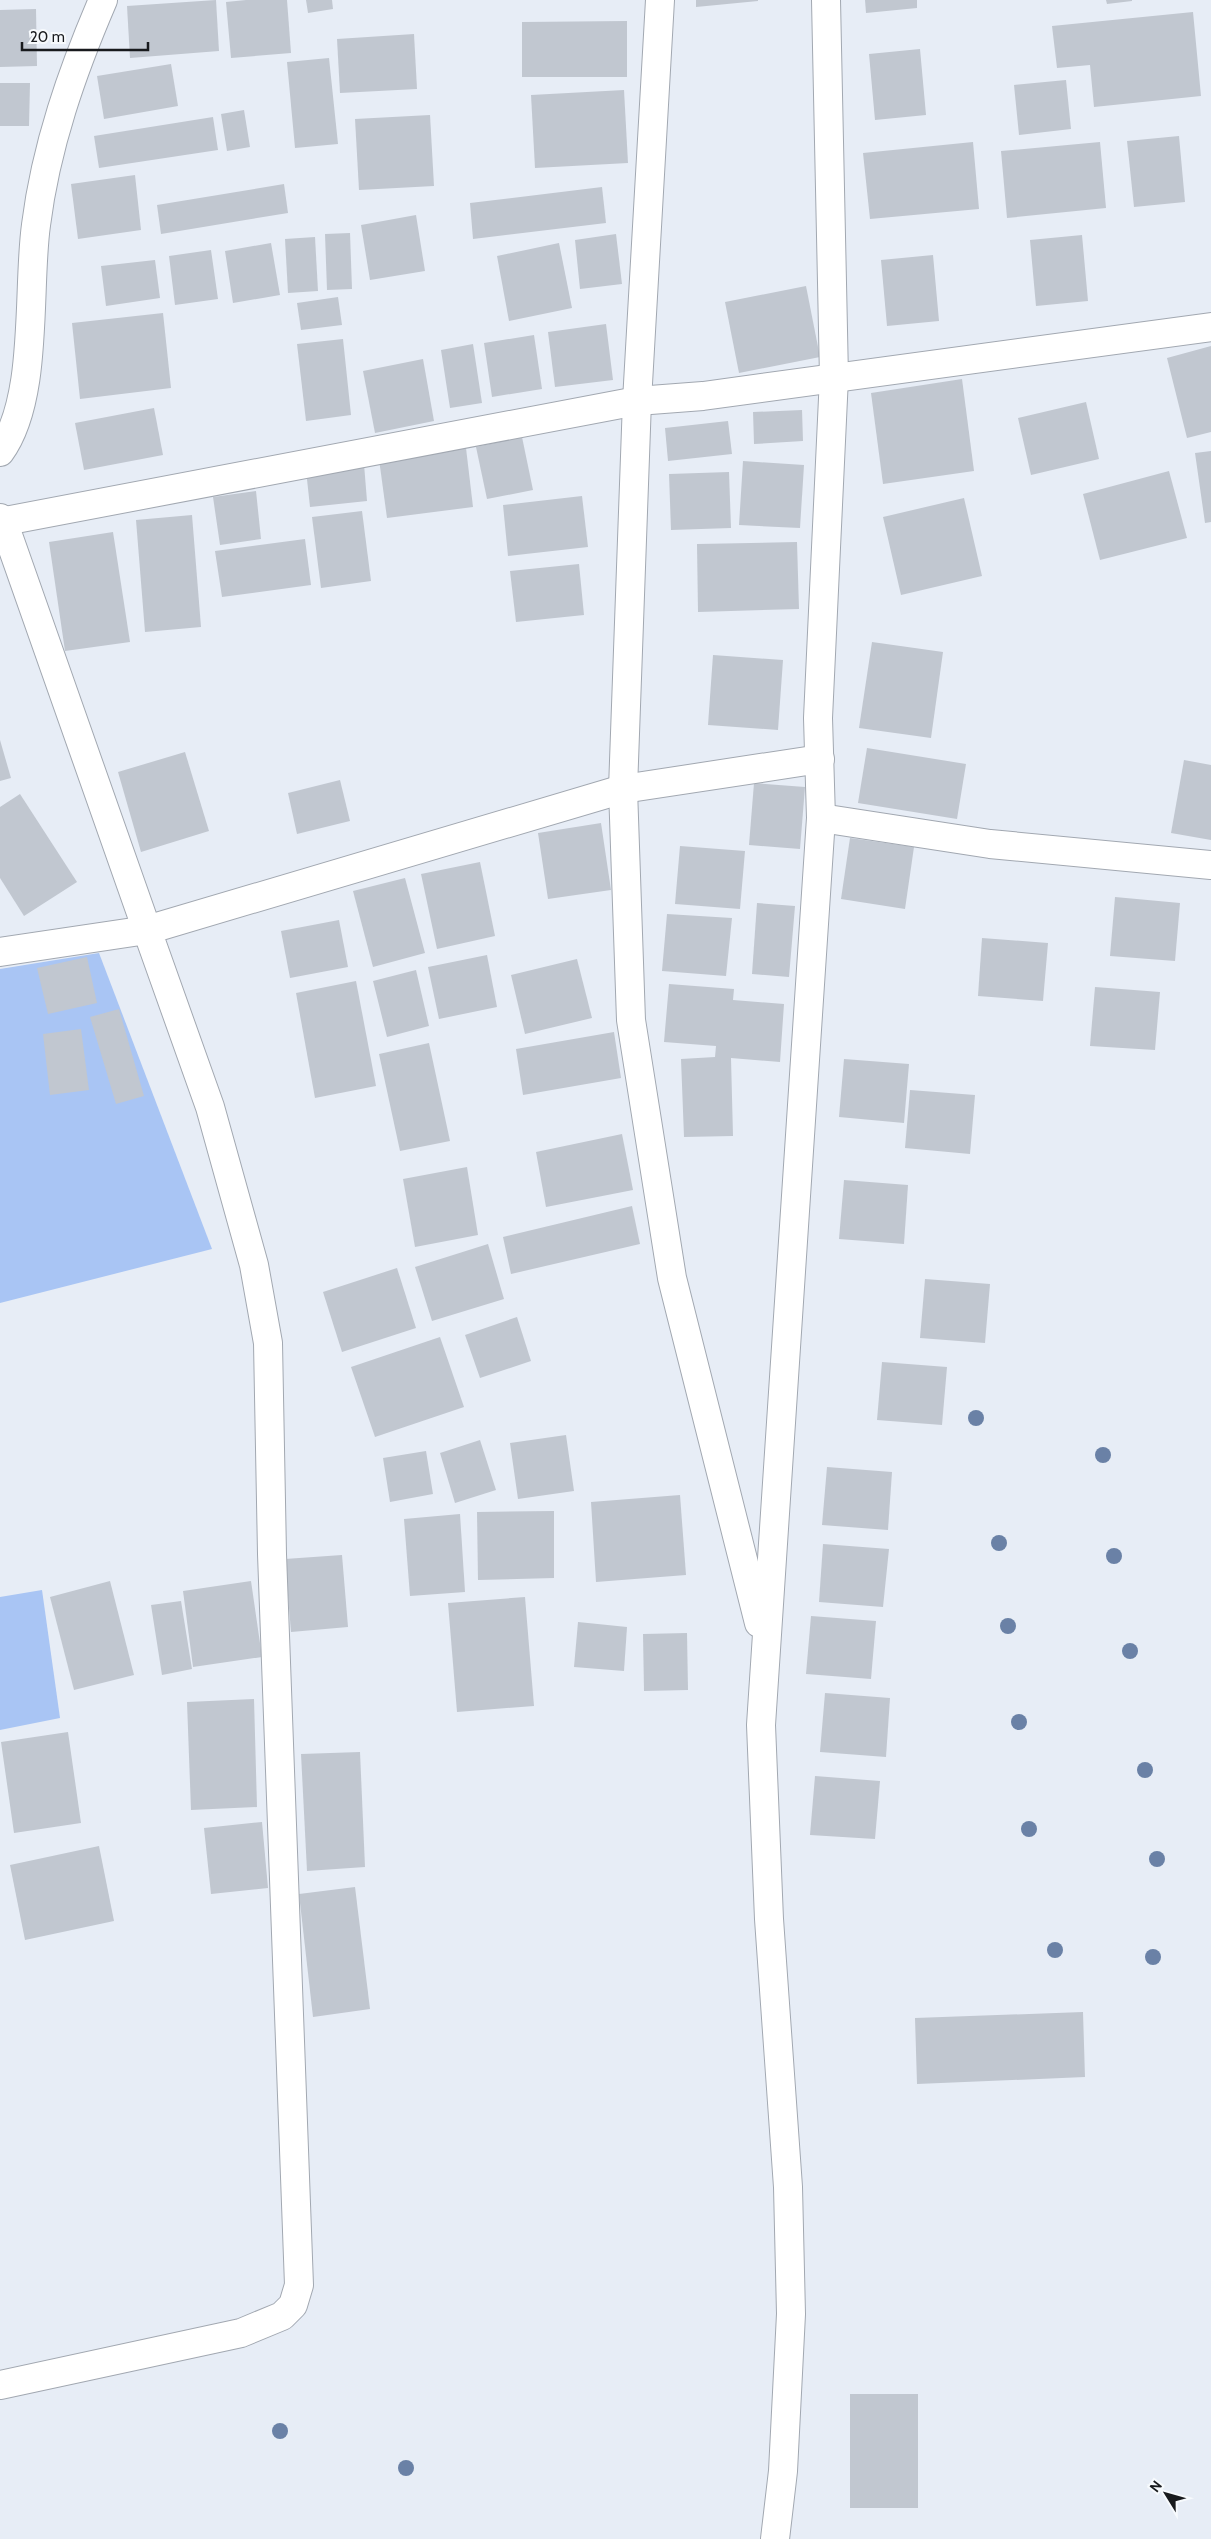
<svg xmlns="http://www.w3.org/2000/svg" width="1211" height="2539" font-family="Cabin,sans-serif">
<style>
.green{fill:#a9c5f4}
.building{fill:#c1c7d0}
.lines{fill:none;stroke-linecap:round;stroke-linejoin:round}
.street-casing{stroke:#a2a8b1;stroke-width:30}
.street{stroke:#fff;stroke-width:28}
.tree{fill:#6a81a6}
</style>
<rect width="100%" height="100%" fill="#e7edf6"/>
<!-- green -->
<g class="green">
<polygon points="99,953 212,1249 0,1303 0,969"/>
<polygon points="42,1590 60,1718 0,1730 0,1597"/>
</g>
<!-- building -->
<g class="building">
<polygon points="216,0 219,51 130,58 127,6"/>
<polygon points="246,0 287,0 291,53 231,58 226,2"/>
<polygon points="306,0 332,0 333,9 308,13"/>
<polygon points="696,0 758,0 758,1 696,7"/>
<polygon points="865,0 917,0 917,8 866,13"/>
<polygon points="1106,0 1132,0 1132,1 1107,4"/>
<polygon points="36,9 37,66 0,67 0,10"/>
<polygon points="1193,12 1201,96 1094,107 1090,65 1057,68 1052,26"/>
<polygon points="627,21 627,77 522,77 522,22"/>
<polygon points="414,34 417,89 340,93 337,39"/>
<polygon points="920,49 926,115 875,120 869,54"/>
<polygon points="329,58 338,144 295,148 287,62"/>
<polygon points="171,64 178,106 104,119 97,76"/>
<polygon points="1066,80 1071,129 1019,135 1014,85"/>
<polygon points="0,83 30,83 29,126 0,126"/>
<polygon points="624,90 628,163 535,168 531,95"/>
<polygon points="244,110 250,147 227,151 221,114"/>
<polygon points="430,115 434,186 359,190 355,119"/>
<polygon points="213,117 218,150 99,168 94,136"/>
<polygon points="1179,136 1185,202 1134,207 1127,141"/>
<polygon points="973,142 979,209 870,219 863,153"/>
<polygon points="1100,142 1106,208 1007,218 1001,151"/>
<polygon points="135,175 141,230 78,239 71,184"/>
<polygon points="284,184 288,213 161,234 157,205"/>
<polygon points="602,187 606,223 473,239 470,203"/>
<polygon points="416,215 425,271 370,280 361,225"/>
<polygon points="350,233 352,289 327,290 325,234"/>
<polygon points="616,234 622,284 580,289 575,240"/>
<polygon points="1082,235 1088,301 1036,306 1030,240"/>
<polygon points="315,237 318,291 288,293 285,239"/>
<polygon points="271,243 280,295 233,303 225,251"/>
<polygon points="559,243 572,308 509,321 497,256"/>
<polygon points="211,250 218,299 175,305 169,256"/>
<polygon points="933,255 939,321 887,326 881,260"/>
<polygon points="155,260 160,298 106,306 101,266"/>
<polygon points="806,286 820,357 739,373 725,302"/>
<polygon points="338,297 342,325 301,330 297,303"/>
<polygon points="163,313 171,388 80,399 72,323"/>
<polygon points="606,324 613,380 555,387 548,332"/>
<polygon points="534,335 542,389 492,397 484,343"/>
<polygon points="343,339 351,415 306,421 297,344"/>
<polygon points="473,344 482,403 450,408 441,350"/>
<polygon points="1211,346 1211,432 1187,438 1167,358"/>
<polygon points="423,359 434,421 375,433 363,371"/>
<polygon points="962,379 974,471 883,484 871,393"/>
<polygon points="1086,402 1099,459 1031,475 1018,418"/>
<polygon points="154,408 163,455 84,470 75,423"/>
<polygon points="802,410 803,441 754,444 753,412"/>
<polygon points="728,421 732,454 668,461 665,428"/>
<polygon points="522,437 533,490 487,499 476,447"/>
<polygon points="466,448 473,507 387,518 379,459"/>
<polygon points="1211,451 1211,522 1205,523 1195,453"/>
<polygon points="743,461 804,465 800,528 739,525"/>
<polygon points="364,464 367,501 310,507 306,470"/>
<polygon points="1169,471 1187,538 1100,560 1083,494"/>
<polygon points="729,472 731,528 671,530 669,474"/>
<polygon points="256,491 261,539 220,545 213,497"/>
<polygon points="582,496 588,547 508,556 503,505"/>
<polygon points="964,498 982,576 901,595 883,517"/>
<polygon points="362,511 371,581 321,588 312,517"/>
<polygon points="192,515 201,627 145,632 136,520"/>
<polygon points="113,532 130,642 65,651 49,542"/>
<polygon points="305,539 311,585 222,597 215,551"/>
<polygon points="797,542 799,609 698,612 697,544"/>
<polygon points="579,564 584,615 516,622 510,571"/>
<polygon points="872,642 943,652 931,738 859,728"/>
<polygon points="713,655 783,660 778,730 708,725"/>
<polygon points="0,740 11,778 0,781"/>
<polygon points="867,748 966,764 957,819 858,803"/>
<polygon points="185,752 209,831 141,852 118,772"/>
<polygon points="1184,760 1211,765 1211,840 1171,833"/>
<polygon points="340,780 350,821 297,834 288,793"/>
<polygon points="754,783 805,787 800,849 749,845"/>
<polygon points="20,794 77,882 24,916 0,878 0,807"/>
<polygon points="601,823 611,890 548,899 538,833"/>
<polygon points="850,838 914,847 905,909 841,899"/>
<polygon points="680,846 745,851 740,909 675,904"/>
<polygon points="480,862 495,936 437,949 421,874"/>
<polygon points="405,878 425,953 373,967 353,891"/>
<polygon points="1115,897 1180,903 1175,961 1110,956"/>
<polygon points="757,903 795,906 789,977 752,974"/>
<polygon points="667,914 732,918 726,976 662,971"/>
<polygon points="339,920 348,967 290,978 281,931"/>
<polygon points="982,938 1048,943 1043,1001 978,996"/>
<polygon points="487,955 497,1007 439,1019 428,967"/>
<polygon points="87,957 97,1003 48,1014 37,968"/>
<polygon points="577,959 592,1018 525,1034 511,975"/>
<polygon points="416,970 429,1026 387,1037 373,981"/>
<polygon points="356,981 376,1086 315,1098 296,993"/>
<polygon points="669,984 734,989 733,1000 784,1004 780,1062 731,1058 733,1136 684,1137 681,1059 715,1057 716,1046 664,1042"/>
<polygon points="1095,987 1160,992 1155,1050 1090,1046"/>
<polygon points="119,1009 144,1096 116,1104 90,1017"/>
<polygon points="81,1029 89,1090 50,1095 43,1034"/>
<polygon points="614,1032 621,1078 523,1095 516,1049"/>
<polygon points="429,1043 450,1141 400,1151 379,1054"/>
<polygon points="844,1059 909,1064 904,1123 839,1117"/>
<polygon points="910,1090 975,1095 970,1154 905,1148"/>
<polygon points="622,1134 633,1190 546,1207 536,1152"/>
<polygon points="467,1167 478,1235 415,1247 403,1179"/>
<polygon points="844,1180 908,1185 904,1244 839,1239"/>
<polygon points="632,1206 640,1244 511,1274 503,1237"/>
<polygon points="488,1244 504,1299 432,1321 415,1267"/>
<polygon points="397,1268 416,1328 342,1352 323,1292"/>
<polygon points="925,1279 990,1284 985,1343 920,1338"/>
<polygon points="517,1317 531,1361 480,1378 465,1335"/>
<polygon points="440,1337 464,1407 375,1437 351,1367"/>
<polygon points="882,1362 947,1367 942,1425 877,1420"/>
<polygon points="566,1435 574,1491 518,1499 510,1443"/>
<polygon points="480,1440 496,1490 455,1503 440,1453"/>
<polygon points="426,1451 433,1494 390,1502 383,1458"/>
<polygon points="827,1467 892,1472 888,1530 822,1525"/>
<polygon points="680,1495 686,1575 596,1582 591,1502"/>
<polygon points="554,1511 554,1578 478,1580 477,1512"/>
<polygon points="460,1514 465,1592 410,1596 404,1519"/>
<polygon points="823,1544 889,1549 883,1607 819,1602"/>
<polygon points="342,1555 348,1627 291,1632 285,1559"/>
<polygon points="110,1581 134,1675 74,1690 50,1597"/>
<polygon points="251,1581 262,1657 193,1667 183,1591"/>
<polygon points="525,1597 534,1706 457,1712 448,1603"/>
<polygon points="181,1601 192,1669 162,1675 151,1605"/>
<polygon points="811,1616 876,1621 871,1679 806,1674"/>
<polygon points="578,1622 627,1627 624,1671 574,1667"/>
<polygon points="687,1633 688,1690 644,1691 643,1634"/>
<polygon points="825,1693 890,1698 886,1757 820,1752"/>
<polygon points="254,1699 257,1807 191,1810 187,1702"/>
<polygon points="68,1732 81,1823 14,1833 1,1742"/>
<polygon points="360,1752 365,1867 307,1871 301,1754"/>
<polygon points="815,1776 880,1781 875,1839 810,1835"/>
<polygon points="262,1822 268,1888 211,1894 204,1828"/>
<polygon points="99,1846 114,1921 25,1940 10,1865"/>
<polygon points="355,1887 370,2009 313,2017 299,1894"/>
<polygon points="1083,2012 1085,2077 917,2084 915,2018"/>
<rect x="850" y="2394" width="68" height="114"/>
</g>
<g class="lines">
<defs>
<g id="street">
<polyline points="660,0 637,401 623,789 631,1020 672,1278 759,1623"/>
<path d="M0,452C39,399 27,289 36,225C46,146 72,72 103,0"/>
<polyline points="0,518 3,521 147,930 0,952"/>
<polyline points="0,522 637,401 703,396 1211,327"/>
<polyline points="821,818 990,844 1211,865"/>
<polyline points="0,2385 241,2333 282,2316 293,2305 299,2285 272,1554 268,1343 254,1265 210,1107 147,930 623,789 820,759"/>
<polyline points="775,2539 783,2471 791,2314 788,2187 769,1919 761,1725 821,818 818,718 834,377 826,0"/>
</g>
</defs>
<!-- street casing -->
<use href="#street" class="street-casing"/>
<!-- street -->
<use href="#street" class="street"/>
</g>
<!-- trees -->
<g class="tree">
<circle cx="976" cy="1418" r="8"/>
<circle cx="1103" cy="1455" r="8"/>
<circle cx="999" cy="1543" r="8"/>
<circle cx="1114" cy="1556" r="8"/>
<circle cx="1008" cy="1626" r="8"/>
<circle cx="1130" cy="1651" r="8"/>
<circle cx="1019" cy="1722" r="8"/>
<circle cx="1145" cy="1770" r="8"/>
<circle cx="1029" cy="1829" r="8"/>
<circle cx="1157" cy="1859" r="8"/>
<circle cx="1055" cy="1950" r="8"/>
<circle cx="1153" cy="1957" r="8"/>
<circle cx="280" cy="2431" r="8"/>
<circle cx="406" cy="2468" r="8"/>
</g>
<!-- north arrow -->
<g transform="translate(1166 2494) rotate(307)" stroke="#f7fafd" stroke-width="4" paint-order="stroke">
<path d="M0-4L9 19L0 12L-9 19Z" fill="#181a1d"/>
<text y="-8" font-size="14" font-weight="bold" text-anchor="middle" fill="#181a1d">N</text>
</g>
<!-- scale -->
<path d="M22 42v8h126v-8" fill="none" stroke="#181a1d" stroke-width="2.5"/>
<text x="30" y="42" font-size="15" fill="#181a1d" stroke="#f7fafd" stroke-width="4" paint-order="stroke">20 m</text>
</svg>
